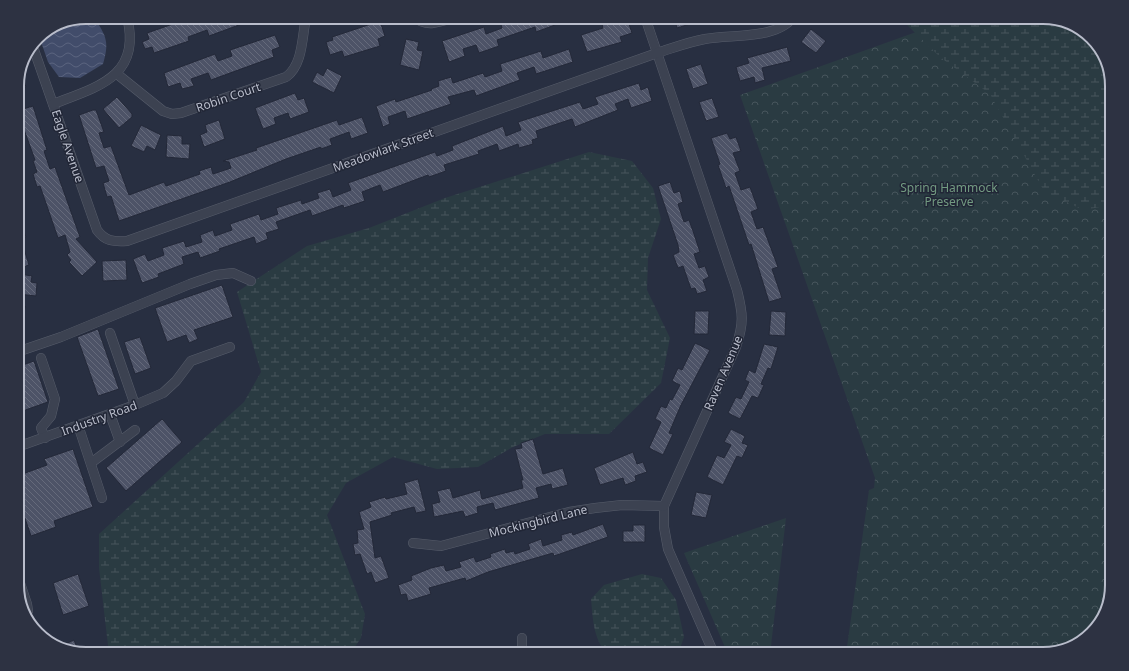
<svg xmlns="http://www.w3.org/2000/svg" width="1129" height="671" font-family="'Noto Sans',sans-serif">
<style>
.forest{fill:url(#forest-crowns)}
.wetland{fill:url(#wetland-marsh)}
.water{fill:url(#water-waves)}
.building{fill:url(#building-back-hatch);stroke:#232838}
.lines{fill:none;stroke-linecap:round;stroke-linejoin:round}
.minor-casing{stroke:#575d6b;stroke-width:10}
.minor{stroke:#3c4251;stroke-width:9}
.labels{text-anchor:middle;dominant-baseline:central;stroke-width:3;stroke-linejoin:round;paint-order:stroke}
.street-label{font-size:12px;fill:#b9bdcb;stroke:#212636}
.park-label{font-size:12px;fill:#729a81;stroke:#212636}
.rim{fill:none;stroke:#b9bdcb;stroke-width:2}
</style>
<defs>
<pattern id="forest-crowns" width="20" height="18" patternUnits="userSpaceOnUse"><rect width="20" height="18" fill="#2a3b42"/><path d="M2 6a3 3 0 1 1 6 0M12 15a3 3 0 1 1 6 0" fill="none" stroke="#47555c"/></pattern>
<pattern id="wetland-marsh" width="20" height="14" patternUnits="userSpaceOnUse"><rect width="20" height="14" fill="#2a3b42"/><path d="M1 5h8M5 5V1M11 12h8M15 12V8" fill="none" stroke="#47555c"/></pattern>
<pattern id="water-waves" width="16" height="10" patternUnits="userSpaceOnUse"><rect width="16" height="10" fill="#414c6a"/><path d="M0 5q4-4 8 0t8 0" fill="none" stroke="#5a647e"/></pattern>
<pattern id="building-back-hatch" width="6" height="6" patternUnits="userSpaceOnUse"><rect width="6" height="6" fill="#4d5367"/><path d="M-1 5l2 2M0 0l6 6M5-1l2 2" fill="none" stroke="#656a7b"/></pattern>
</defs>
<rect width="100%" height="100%" fill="#282f41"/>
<!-- forest -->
<g class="forest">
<polygon points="958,17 1043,17 1078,26 1103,51 1112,82 1112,585 1103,620 1077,645 1043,654 846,654 869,490 874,488 875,478 740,95"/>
<polygon points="786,518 770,654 728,654 684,553"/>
</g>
<!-- wetland -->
<g class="wetland">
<polygon points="906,17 1043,17 1078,26 1103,51 1112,82 1112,205 1083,210 1044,191 990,94 940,57 906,24"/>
<polygon points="589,152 632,161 653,188 661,219 648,258 647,290 670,338 661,383 609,434 545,434 513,447 478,467 437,469 393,457 346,483 327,515 365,614 361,638 350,654 109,654 99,568 99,534 244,402 261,372 237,292 307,246 369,228 445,198"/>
<polygon points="1112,435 1112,479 1096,439"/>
<path d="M642,574L661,578L676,600L684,637L678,654H607C593,638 593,619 591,599L604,585Z"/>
</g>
<!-- water -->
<path class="water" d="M85,17L95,19C107,37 109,43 103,64L80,78L59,77L48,62L39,36L60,22Z"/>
<!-- building -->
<g class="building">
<polygon points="193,17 258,17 258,18 209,36 207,30 188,37 189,41 154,53 152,47 145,49 142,42 149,39 147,33"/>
<polygon points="512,17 552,17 555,25 536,32 535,27 497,40 499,46 479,53 476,45 463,49 465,56 449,62 442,41 484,27 486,34 502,28 500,21"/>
<polygon points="674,17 688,17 690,24 677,28"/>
<polygon points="627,18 632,33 620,37 622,42 587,52 581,35 603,28 602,24 617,19 618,22"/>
<polygon points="380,21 385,36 378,39 380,46 344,57 342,51 330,55 326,42 333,40 332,37"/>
<polygon points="811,29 826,41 816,53 801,42"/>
<polygon points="275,35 280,47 272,50 274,57 211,80 208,73 191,79 194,86 182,89 180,83 168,87 164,73 215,54 218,61 232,56 230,50"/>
<polygon points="406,39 419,42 417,50 423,51 419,70 400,65"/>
<polygon points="787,47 791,61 762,68 765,80 755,83 754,77 740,81 736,67 749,63 747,58"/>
<polygon points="569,49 573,62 536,74 534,67 517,73 520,80 476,96 474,90 448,97 451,104 407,119 405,111 388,117 390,124 383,127 376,106 395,99 396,102 432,90 431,89 439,86 438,81 451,77 453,83 483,73 485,77 502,71 500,64 541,51 543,58"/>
<polygon points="701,64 708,84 693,89 686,69"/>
<polygon points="327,68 342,76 334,93 312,82 317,72 323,76"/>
<polygon points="21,73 26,87 17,90 17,82"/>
<polygon points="639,83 641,90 648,87 652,101 631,108 628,99 615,104 618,110 575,127 572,119 536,131 538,138 532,140 533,144 519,148 518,144 499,151 497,144 478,151 479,154 444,165 446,171 429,177 428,175 383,192 380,185 362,192 365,201 344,208 343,205 312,216 310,210 276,222 279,229 266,233 268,239 256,244 254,237 219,249 220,251 200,258 198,252 182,257 184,264 158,274 159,277 142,283 133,259 145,254 148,261 164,255 162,248 184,241 186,247 202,242 200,235 213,230 215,236 232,230 230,224 259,214 261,220 278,214 276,208 301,200 302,204 319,198 317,193 330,189 333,197 351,190 348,183 435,152 437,156 453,150 452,146 503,126 506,136 521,130 518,122 580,102 583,109 598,104 595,97"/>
<polygon points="295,93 298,100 304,98 309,112 290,119 288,113 274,118 276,124 263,129 255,108"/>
<polygon points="18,95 23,109 33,106 47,150 44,151 50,169 55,167 80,237 76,239 97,262 82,276 69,262 71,260 67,255 70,252 65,235 58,238 40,186 37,187 33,174 37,172 33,161 35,160 22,124 17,126"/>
<polygon points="117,97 132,114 132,117 119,128 103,109"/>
<polygon points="712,98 719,117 706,121 699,102"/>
<polygon points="93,110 96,110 104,132 99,133 104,148 111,146 129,195 164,182 166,186 200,174 199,171 211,167 213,174 231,168 229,162 223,161 257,150 256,148 337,120 339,125 362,117 368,133 351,139 349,132 330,139 332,145 321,149 321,147 286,159 230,182 119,221 111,196 107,197 103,183 109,181 104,166 96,168 79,115"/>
<polygon points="219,120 225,139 204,147 200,135 207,132 205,125"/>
<polygon points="141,125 161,135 155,150 147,146 144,152 131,146"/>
<polygon points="727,133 730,139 736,137 741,151 733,153 740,171 735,173 741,190 750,187 758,209 751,212 757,229 763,227 778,267 772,269 782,298 769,302 751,244 749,245 729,186 726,188 718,165 720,164 711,138"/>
<polygon points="167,135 182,136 182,144 190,144 189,159 166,157"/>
<polygon points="670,182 674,193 680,191 683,202 678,204 684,222 689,220 693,231 700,252 694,254 699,268 705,266 709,277 703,280 707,291 697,294 695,288 691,289 683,266 678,268 673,255 679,252 678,245 658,186"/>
<polygon points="18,216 26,237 21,239 29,265 17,269"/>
<polygon points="126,260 127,280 103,281 102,261"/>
<polygon points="20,274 32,276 31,282 37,283 36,296 18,294"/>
<polygon points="222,285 233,317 194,330 198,339 189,343 186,335 167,342 155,308"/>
<polygon points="17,299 26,307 21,313 25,317 17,326"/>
<polygon points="695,311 709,311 708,334 694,334"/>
<polygon points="771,311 786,312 785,336 769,335"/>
<polygon points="98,329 119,389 98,396 77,337"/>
<polygon points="140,337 151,368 135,374 124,342"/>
<polygon points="695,343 710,350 681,405 669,433 673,434 663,455 649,448 661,422 655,419 661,406 666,408 670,399 672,400 680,385 672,381 678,368 682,370"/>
<polygon points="764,344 778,347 771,369 768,368 761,384 764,385 758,398 752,396 740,419 728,413 736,397 741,399 749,382 745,380 749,370 755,373"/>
<polygon points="34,361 48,402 17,413 17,367"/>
<polygon points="162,419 182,442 126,491 106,468"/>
<polygon points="731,429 745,436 742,443 748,445 742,458 737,456 723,485 707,477 717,455 724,458 731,445 724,442"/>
<polygon points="533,439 543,474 563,468 568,485 552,489 551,484 536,488 539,498 495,510 493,503 477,507 478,513 465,517 463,511 434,517 432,504 440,502 437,491 450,488 453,498 480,490 482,499 523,488 521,480 523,480 515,449 522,448 521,443"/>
<polygon points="73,449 93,507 54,521 56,527 31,536 17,495 17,476 47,465 44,459"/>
<polygon points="633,452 637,464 643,462 647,472 635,476 636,481 625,485 623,478 600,485 594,468"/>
<polygon points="418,479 426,511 416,513 414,507 391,513 392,515 370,522 375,558 381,556 389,578 375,583 371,572 367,574 360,554 355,555 353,544 358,543 357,530 364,529 359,512 371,507 369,502 385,497 386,499 407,494 404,483"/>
<polygon points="696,492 712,495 706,518 691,515"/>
<polygon points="603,524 608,537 577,548 554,556 553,553 488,572 466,581 465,578 429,588 431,594 408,601 406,594 401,595 398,585 412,580 411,576 431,568 444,565 446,571 461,567 459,562 474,557 476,562 491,557 490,554 505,549 506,553 514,551 515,554 530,549 528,544 541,539 543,546 562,540 561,535 572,532 573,535"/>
<polygon points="633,525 645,525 645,542 623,542 623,531 633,531"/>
<polygon points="78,574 89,606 63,615 53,583"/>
<polygon points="74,640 79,652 59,647"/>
</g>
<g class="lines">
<defs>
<g id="minor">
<path d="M414,17C427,28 440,22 455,17"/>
<path d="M645,17L737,290C743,314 744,323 736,347L664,506V527L668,549L714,654"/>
<path d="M33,47L97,230C105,241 113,242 127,241L657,53C673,48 688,42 705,39C730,34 777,40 793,17"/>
<path d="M117,74L163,111L172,114L181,113L286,77C303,65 302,37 306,17"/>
<path d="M53,104C98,87 142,76 127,17"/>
<polyline points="110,333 135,405"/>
<polyline points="17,352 61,337 190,284 216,275 233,273 251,281"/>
<polyline points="41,358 55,399 51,416 41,428 45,438"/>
<polyline points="110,414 120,442"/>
<polyline points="78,425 102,498"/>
<polyline points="17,447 135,405 163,393 176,381 191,361 230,347"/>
<polyline points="91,463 135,430"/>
<polyline points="413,543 441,546 569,512 595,508 622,505 664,506"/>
<polyline points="17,574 27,604 28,611 25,614"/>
<polyline points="522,638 522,654"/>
</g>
</defs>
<!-- minor casing -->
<use href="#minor" class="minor-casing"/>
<!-- minor -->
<use href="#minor" class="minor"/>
</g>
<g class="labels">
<!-- street labels -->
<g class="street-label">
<text transform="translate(228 97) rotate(-19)">Robin Court</text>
<text transform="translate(68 146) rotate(71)">Eagle Avenue</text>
<text transform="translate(383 150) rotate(-20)">Meadowlark Street</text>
<text transform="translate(723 373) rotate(-67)">Raven Avenue</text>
<text transform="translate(99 418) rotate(-20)">Industry Road</text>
<text transform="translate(538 521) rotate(-14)">Mockingbird Lane</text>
</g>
<!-- park labels -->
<g class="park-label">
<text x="949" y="187">Spring Hammock<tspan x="949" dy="14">Preserve</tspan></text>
</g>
</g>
<!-- crop -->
<path d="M0 0H1129V671H0ZM86 24H1043A62 62 0 0 1 1105 86V585A62 62 0 0 1 1043 647H86A62 62 0 0 1 24 585V86A62 62 0 0 1 86 24Z" fill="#2d3242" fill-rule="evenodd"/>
<path class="rim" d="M86 24H1043A62 62 0 0 1 1105 86V585A62 62 0 0 1 1043 647H86A62 62 0 0 1 24 585V86A62 62 0 0 1 86 24Z"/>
</svg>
